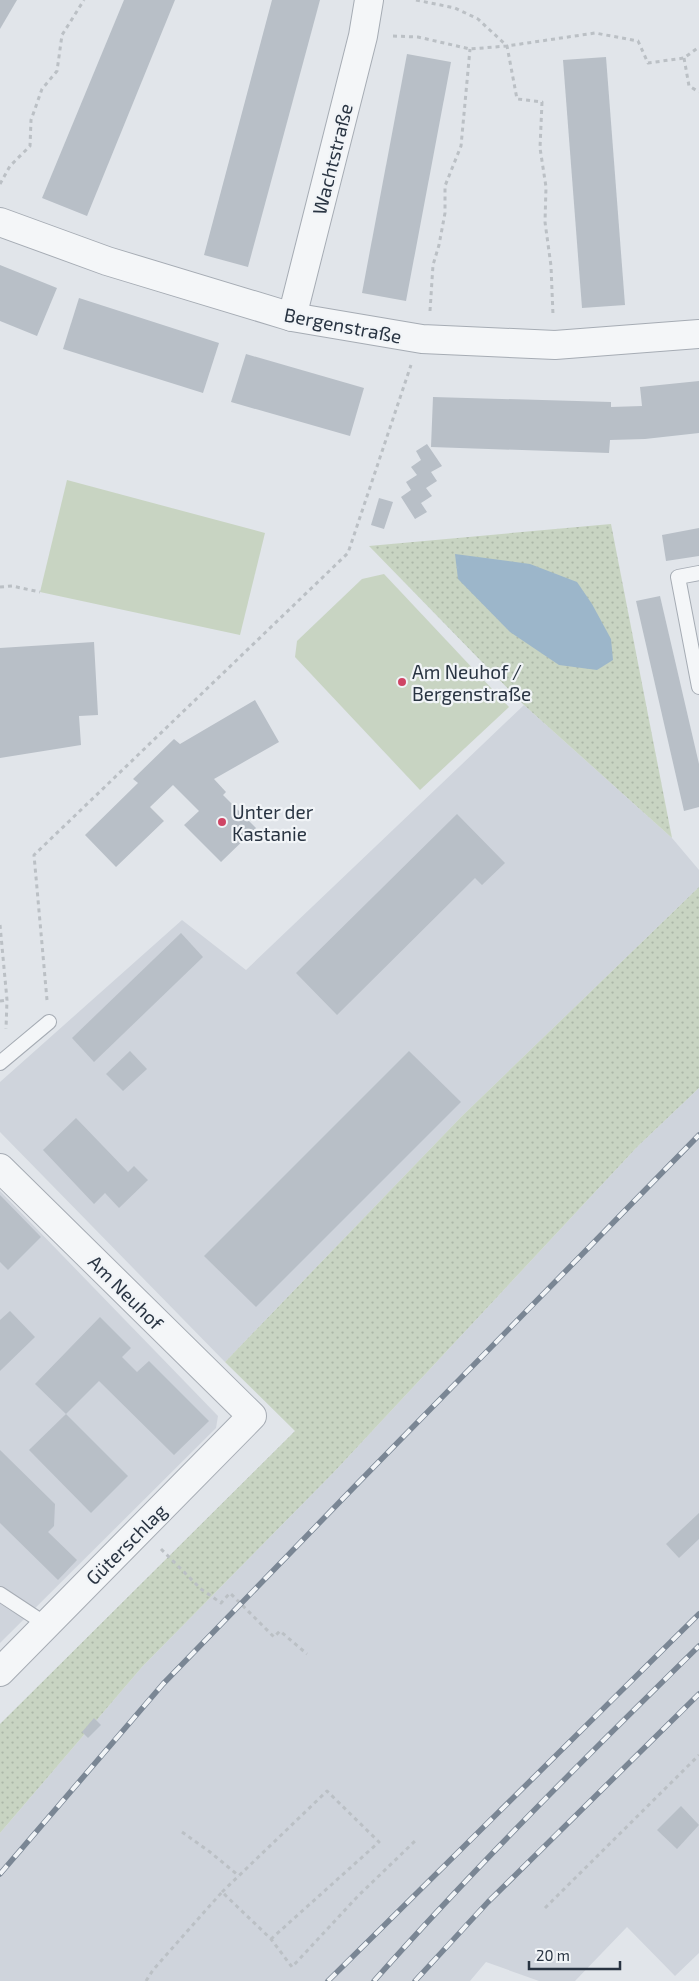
<svg xmlns="http://www.w3.org/2000/svg" width="699" height="1981" font-family="'Exo 2',sans-serif">
<style>
.built{fill:#cfd4dc}
.grass{fill:url(#grass-dots)}
.garden{fill:#c8d4c2}
.water{fill:#9cb6ca}
.building{fill:#b8bfc7}
.lines{fill:none;stroke-linecap:round;stroke-linejoin:round}
.service-casing{stroke:#a6acb4;stroke-width:16}
.minor-casing{stroke:#a6acb4;stroke-width:30}
.path{stroke:#bbc0c5;stroke-width:3;stroke-dasharray:4 4;stroke-linecap:butt}
.service{stroke:#f4f6f8;stroke-width:14}
.minor{stroke:#f4f6f8;stroke-width:28}
.rail-casing{stroke:#7a8694;stroke-width:5.5}
.rail{stroke:#f1f4f7;stroke-width:4;stroke-dasharray:11;stroke-linecap:butt}
.poi-dot{fill:#cf4565;stroke:#f1f4f7;stroke-width:2}
.labels{text-anchor:middle;dominant-baseline:central;stroke-width:4.5;stroke-linejoin:round;paint-order:stroke}
.street-label{font-size:19px;fill:#293442;stroke:#f1f4f7}
.poi-label{font-size:19px;fill:#293442;stroke:#f1f4f7;text-anchor:start}
</style>
<defs>
<pattern id="grass-dots" width="8" height="8" patternUnits="userSpaceOnUse" patternTransform="scale(1.25)"><rect width="8" height="8" fill="#c8d4c2"/><path d="M2 2h.1M6 6h.1" fill="none" stroke="#acb7a8" stroke-width="1.8" stroke-linecap="round"/></pattern>
</defs>
<rect width="100%" height="100%" fill="#e1e5ea"/>
<!-- built -->
<g class="built">
<polygon points="524,705 672,838 699,870 699,887 461,1117 225,1362 0,1132 0,1082 182,920 246,970"/>
<polygon points="699,1088 699,1953 675,1976 627,1927 575,1981 539,1981 486,1962 470,1981 0,1981 0,1833 142,1667 334,1472 637,1147"/>
<polygon points="0,1191 218,1416 216,1428 0,1643"/>
</g>
<!-- grass -->
<g class="grass">
<polygon points="611,524 672,838 524,705 369,546"/>
<polygon points="699,887 699,1088 637,1147 334,1472 142,1667 0,1833 0,1724 295,1431 225,1362 461,1117"/>
</g>
<!-- garden -->
<g class="garden">
<polygon points="67,480 265,533 240,635 40,592"/>
<polygon points="384,574 509,707 420,790 295,657 297,641 362,579"/>
</g>
<!-- water -->
<polygon class="water" points="455,554 530,564 577,582 592,604 611,639 613,660 597,670 559,665 510,632 458,579"/>
<!-- building -->
<g class="building">
<polygon points="0,0 17,0 0,29"/>
<polygon points="124,0 175,0 87,216 42,198"/>
<polygon points="272,0 320,0 248,267 204,255"/>
<polygon points="407,54 451,62 406,301 362,293"/>
<polygon points="606,57 625,305 582,308 563,60"/>
<polygon points="0,265 57,288 37,336 0,321"/>
<polygon points="79,298 219,343 203,393 63,349"/>
<polygon points="246,354 364,388 350,436 231,402"/>
<polygon points="699,381 699,433 645,439 610,440 609,453 431,447 433,397 611,402 611,407 642,406 640,387"/>
<polygon points="427,444 442,466 431,472 437,481 426,488 432,496 421,503 427,512 415,519 401,497 411,490 406,482 417,475 411,467 421,460 416,451"/>
<polygon points="379,498 393,502 384,529 371,525"/>
<polygon points="699,528 699,556 666,561 662,535"/>
<polygon points="660,596 699,764 699,807 684,811 636,601"/>
<polygon points="94,642 98,715 79,716 81,745 0,758 0,648"/>
<polygon points="255,700 279,742 214,779 226,792 223,795 256,828 221,862 184,825 199,811 173,785 150,807 164,821 116,867 85,835 138,783 133,779 174,739 180,744"/>
<polygon points="457,814 505,863 482,885 475,878 337,1015 296,973"/>
<polygon points="181,933 203,957 94,1062 72,1038"/>
<polygon points="130,1051 147,1069 123,1091 106,1074"/>
<polygon points="409,1051 461,1102 256,1307 204,1256"/>
<polygon points="76,1118 128,1172 134,1166 148,1180 119,1208 105,1193 94,1204 43,1150"/>
<polygon points="0,1195 41,1237 8,1270 0,1262"/>
<polygon points="10,1311 35,1337 0,1371 0,1320"/>
<polygon points="100,1317 131,1348 122,1357 137,1372 149,1361 209,1421 174,1455 99,1381 66,1414 35,1384"/>
<polygon points="66,1414 128,1476 91,1513 29,1450"/>
<polygon points="0,1450 55,1504 54,1526 48,1532 77,1560 58,1580 0,1523"/>
<polygon points="699,1513 699,1539 679,1558 666,1544"/>
<polygon points="94,1718 101,1725 88,1738 82,1732"/>
<polygon points="681,1806 699,1825 677,1849 657,1830"/>
</g>
<g class="lines">
<defs>
<g id="service">
<polyline points="699,573 678,577 699,687"/>
<polyline points="0,1063 49,1022"/>
<polyline points="0,1594 47,1625"/>
</g>
<g id="minor">
<polyline points="0,222 107,261 292,317 422,339 555,345 699,334"/>
<polyline points="292,317 363,36 369,0"/>
<polyline points="0,1168 252,1416 0,1672"/>
</g>
</defs>
<!-- service casing -->
<use href="#service" class="service-casing"/>
<!-- minor casing -->
<use href="#minor" class="minor-casing"/>
<!-- path -->
<g class="path">
<polyline points="416,0 455,8 478,19 507,46 517,99 542,102 540,148 546,187 545,222 551,266 553,315"/>
<polyline points="393,36 418,37 470,49 507,46 595,33 638,41 648,63 684,58 699,47"/>
<polyline points="684,58 689,86 699,92"/>
<polyline points="0,184 10,166 30,146 31,120 42,89 57,71 62,35 84,0"/>
<polyline points="430,311 433,265 439,245 445,213 445,186 461,146 470,49"/>
<polyline points="0,587 12,586 40,592"/>
<polyline points="0,925 7,1000 6,1029"/>
<polyline points="47,1000 34,855 348,553 411,365"/>
<polyline points="0,1001 7,1000"/>
<polyline points="161,1549 201,1589 221,1603 230,1593 274,1637 280,1631 307,1654"/>
<polyline points="182,1832 210,1852 239,1876"/>
<polyline points="222,1892 327,1791 379,1842 271,1939"/>
<polyline points="545,1908 699,1755"/>
<polyline points="146,1981 153,1970 222,1892 271,1939 292,1967 358,1896 415,1841"/>
</g>
<!-- service -->
<use href="#service" class="service"/>
<!-- minor -->
<use href="#minor" class="minor"/>
<defs>
<g id="rail">
<polyline points="0,1874 163,1684 359,1482 699,1135"/>
<polyline points="328,1981 699,1614"/>
<path d="M374,1981C477,1865 588,1755 699,1646"/>
<polyline points="415,1981 488,1902 699,1694"/>
</g>
</defs>
<!-- rail casing -->
<use href="#rail" class="rail-casing"/>
<!-- rail -->
<use href="#rail" class="rail"/>
</g>
<!-- markers -->
<g class="poi-dot">
<circle cx="402" cy="682" r="5"/>
<circle cx="222" cy="822" r="5"/>
</g>
<g class="labels">
<!-- street labels -->
<g class="street-label">
<text transform="translate(332 159) rotate(-76)">Wachtstraße</text>
<text transform="translate(343 325) rotate(11)">Bergenstraße</text>
<text transform="translate(126 1292) rotate(45)">Am Neuhof</text>
<text transform="translate(126 1544) rotate(-45)">Güterschlag</text>
</g>
<!-- poi labels -->
<g class="poi-label">
<text x="412" y="671">Am Neuhof /<tspan x="412" dy="22">Bergenstraße</tspan></text>
<text x="232" y="811">Unter der<tspan x="232" dy="22">Kastanie</tspan></text>
</g>
</g>
<!-- scale -->
<path d="M529 1961v8h91v-8" fill="none" stroke="#293442" stroke-width="2.5"/>
<text x="536" y="1961" font-size="15" fill="#293442" stroke="#f1f4f7" stroke-width="4" paint-order="stroke">20 m</text>
</svg>
